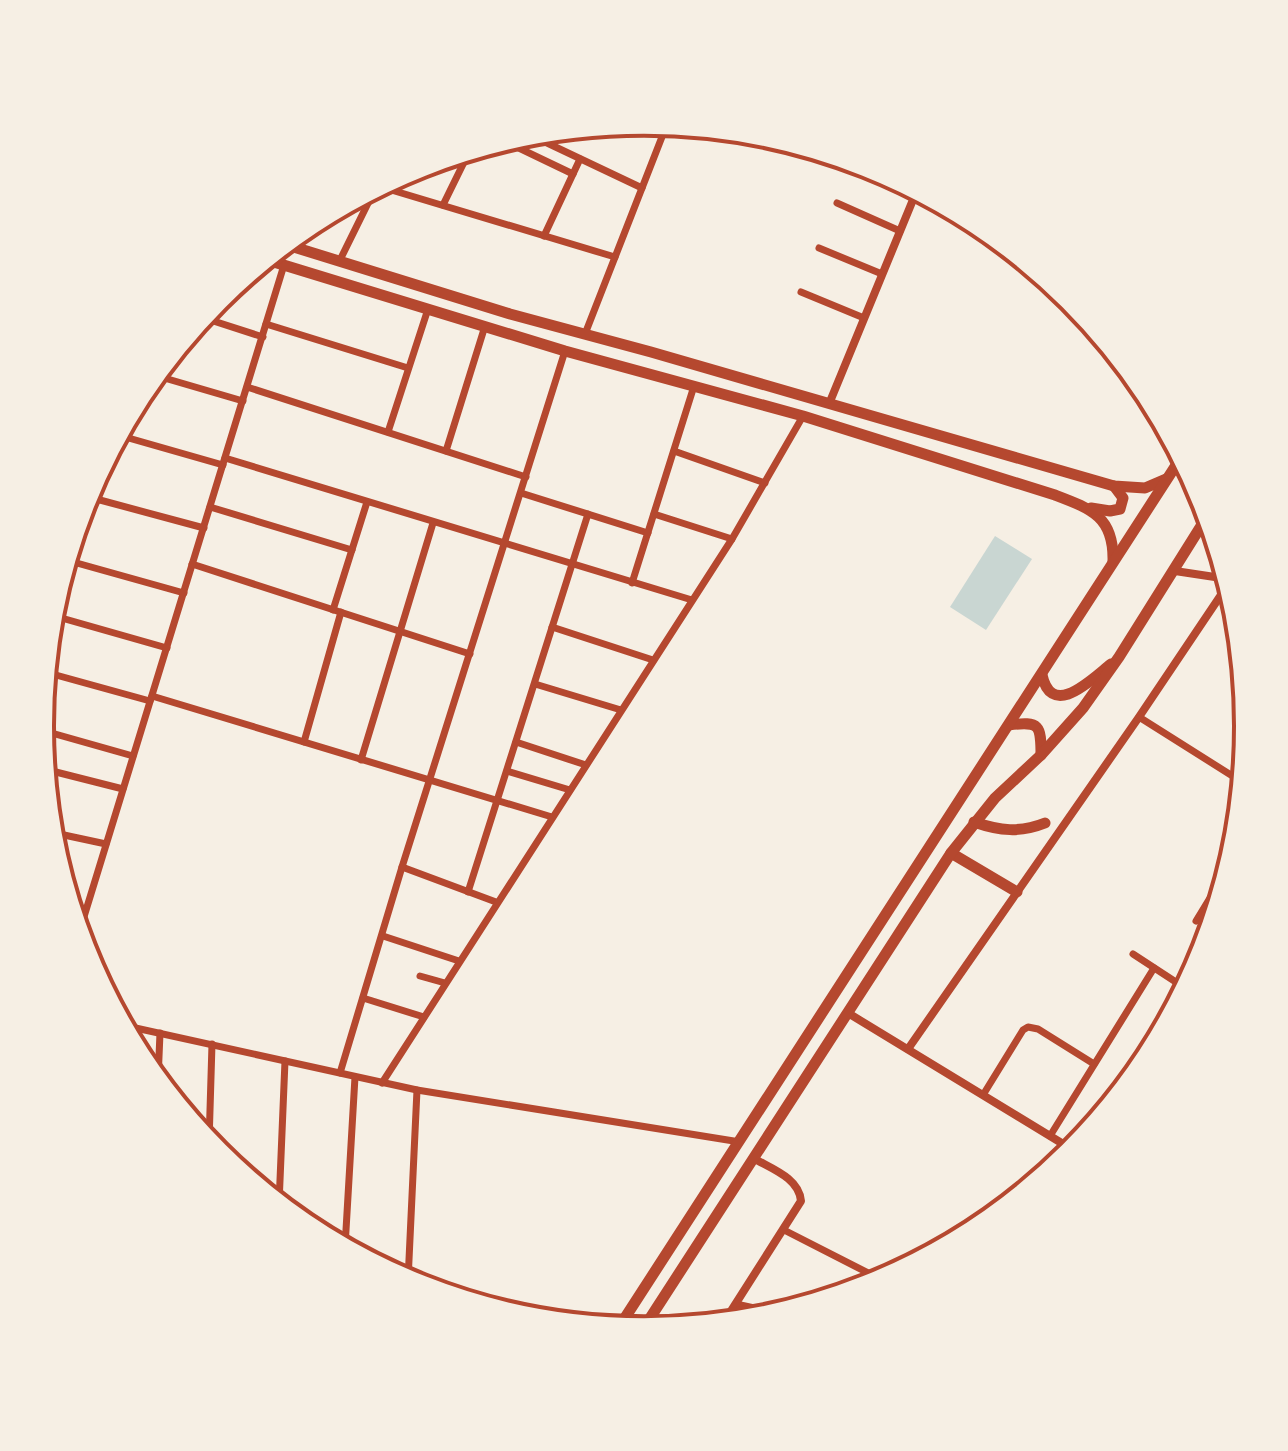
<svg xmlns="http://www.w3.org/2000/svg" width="1288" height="1451" font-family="Arial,sans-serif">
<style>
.water{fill:#c9d6d2}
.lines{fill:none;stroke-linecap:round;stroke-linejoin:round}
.minor{stroke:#b5482f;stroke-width:7}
.tertiary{stroke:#b5482f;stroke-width:8}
.primary{stroke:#b5482f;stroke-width:11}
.rim{fill:none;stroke:#b5482f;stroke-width:4}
</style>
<rect width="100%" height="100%" fill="#f6efe4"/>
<!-- water -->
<polygon class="water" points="995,536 1032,559 986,630 950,607"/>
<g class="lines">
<!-- minor -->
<g class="minor">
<polyline points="526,133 642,188"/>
<polyline points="502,140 573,174"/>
<polyline points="378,186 615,257"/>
<polyline points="837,203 900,231"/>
<polyline points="443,205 470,150"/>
<polyline points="544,236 580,159"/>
<polyline points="819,248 882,274"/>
<polyline points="340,260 376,187"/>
<polyline points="801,292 864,318"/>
<polyline points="201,317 263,337"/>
<polyline points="266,324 408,368"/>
<polyline points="585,334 667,124"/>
<polyline points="154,375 243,401"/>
<polyline points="247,387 526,477"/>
<polyline points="388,432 428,309"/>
<polyline points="118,435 223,465"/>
<polyline points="446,451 485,326"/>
<polyline points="674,451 765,483"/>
<polyline points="225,458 692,600"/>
<polyline points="521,493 648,533"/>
<polyline points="85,496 204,528"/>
<polyline points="210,507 352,550"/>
<polyline points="654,514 732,539"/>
<polyline points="66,560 184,593"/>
<polyline points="192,564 470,654"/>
<polyline points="632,583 694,386"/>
<polyline points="333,610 367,502"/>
<polyline points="51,615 167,648"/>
<polyline points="552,627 653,660"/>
<polyline points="45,672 150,701"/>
<polyline points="535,684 621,710"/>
<polyline points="152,696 552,817"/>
<polyline points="1139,717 1242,782"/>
<polyline points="41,730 133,756"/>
<polyline points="304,742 341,612"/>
<polyline points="516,742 586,765"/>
<polyline points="361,760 433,523"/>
<polyline points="44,769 123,789"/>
<polyline points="507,771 570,790"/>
<polyline points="50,832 106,844"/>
<polyline points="402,867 496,902"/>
<polyline points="468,892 588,514"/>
<polyline points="1196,921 1230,865"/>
<polyline points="79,933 284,265"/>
<polyline points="383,936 459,961"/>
<polyline points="1133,954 1185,988"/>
<polyline points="420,976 445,983"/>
<polyline points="363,998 424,1017"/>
<polyline points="122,1025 417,1090 740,1142"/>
<polyline points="340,1073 402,867 565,351"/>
<polyline points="158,1080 160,1033"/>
<polyline points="382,1083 732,539 803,416"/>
<polyline points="983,1095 1023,1030 1028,1027 1038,1029 1094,1064"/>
<polyline points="1050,1136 1154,968"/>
<polyline points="209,1143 212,1044"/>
<polyline points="279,1204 285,1061"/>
<polyline points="784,1230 882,1280"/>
<polyline points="345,1247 355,1077"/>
<polyline points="408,1281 417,1090"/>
<polyline points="736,1304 777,1313"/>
</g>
<!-- tertiary -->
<g class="tertiary">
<polyline points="829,404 917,190"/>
<polyline points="1175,571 1228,579"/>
<polyline points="848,1013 1073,1150"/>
<polyline points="908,1049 1139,717 1229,583"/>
<path d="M724,1322L801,1201C799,1178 772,1169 753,1158"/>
</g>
<!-- primary -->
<g class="primary">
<polyline points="284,244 510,314 651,352 1114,486 1145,488 1166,479"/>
<path d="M264,259L565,351L803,416L1055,495C1092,509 1114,517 1113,561"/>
<polyline points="1091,508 1110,511 1120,509 1123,498 1114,486"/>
<path d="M1042,675C1052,720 1092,679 1111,664"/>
<path d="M1009,725C1040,721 1041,725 1041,755"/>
<path d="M974,822C1000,831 1020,833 1045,823"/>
<polyline points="951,853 1017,892"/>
<polyline points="619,1327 1182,456"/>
<polyline points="643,1329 951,853 995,798 1041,755 1083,708 1119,657 1208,515"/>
</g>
</g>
<!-- crop -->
<path d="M0 0H1288V1451H0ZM54 726a590 590 0 1 1 1180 0a590 590 0 1 1-1180 0Z" fill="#f6efe4" fill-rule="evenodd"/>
<path class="rim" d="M54 726a590 590 0 1 1 1180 0a590 590 0 1 1-1180 0Z"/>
</svg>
